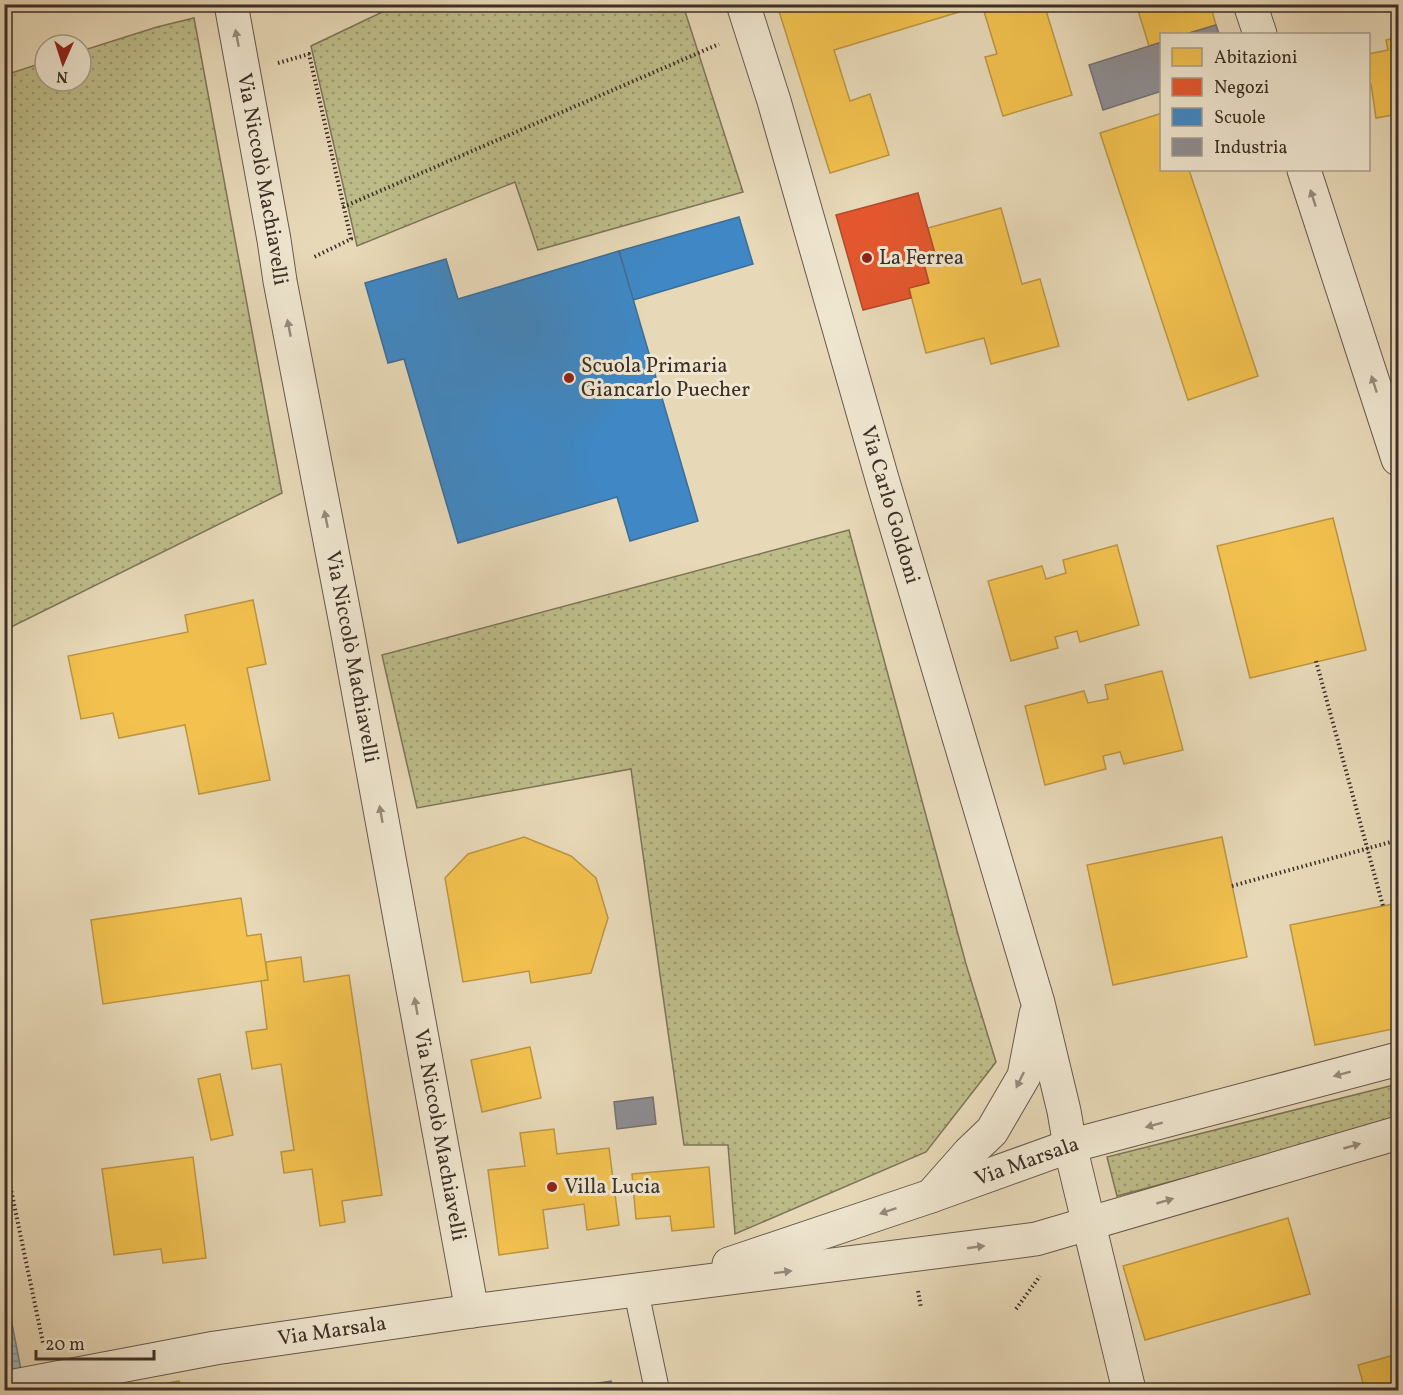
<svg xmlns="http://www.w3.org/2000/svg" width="1403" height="1395" font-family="Vollkorn,serif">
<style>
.grass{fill:url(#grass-dots);stroke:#7d7658;stroke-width:1.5}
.water{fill:url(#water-rules);stroke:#75817f;stroke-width:1.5}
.homes{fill:#f2c14e;stroke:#bc9542;stroke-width:1.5}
.shops{fill:#e4572e;stroke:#b24b2c;stroke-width:1.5}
.schools{fill:#3f88c5;stroke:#3e6d96;stroke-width:1.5}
.industry{fill:#8d8d92;stroke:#757172;stroke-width:1.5}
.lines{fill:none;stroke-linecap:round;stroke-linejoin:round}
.service-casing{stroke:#68594b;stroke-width:26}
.minor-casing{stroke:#68594b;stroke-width:35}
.tertiary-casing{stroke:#68594b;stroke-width:35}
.path{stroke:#3d2f27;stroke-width:4;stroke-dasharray:1.5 3;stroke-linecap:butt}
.service{stroke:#efe6d0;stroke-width:24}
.minor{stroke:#efe6d0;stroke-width:33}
.tertiary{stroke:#efe6d0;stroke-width:33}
.oneway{fill:#968a7c}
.poi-dot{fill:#8f2418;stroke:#efe6d0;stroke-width:2}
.labels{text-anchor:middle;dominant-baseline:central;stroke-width:6;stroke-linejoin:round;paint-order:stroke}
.street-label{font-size:21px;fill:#3d2f27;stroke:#efe6d0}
.poi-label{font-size:21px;fill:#3d2f27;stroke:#efe6d0;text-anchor:start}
</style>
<defs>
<pattern id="grass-dots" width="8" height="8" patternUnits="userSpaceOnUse" patternTransform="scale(1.5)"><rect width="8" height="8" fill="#bdbc89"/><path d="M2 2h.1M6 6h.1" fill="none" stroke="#9b9970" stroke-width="1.8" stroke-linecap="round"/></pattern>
<pattern id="water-rules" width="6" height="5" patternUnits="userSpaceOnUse" patternTransform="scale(1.5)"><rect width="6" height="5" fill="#9bb7b9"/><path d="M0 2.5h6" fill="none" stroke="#809596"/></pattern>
</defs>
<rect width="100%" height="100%" fill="#e7d8b7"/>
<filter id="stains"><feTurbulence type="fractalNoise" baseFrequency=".00333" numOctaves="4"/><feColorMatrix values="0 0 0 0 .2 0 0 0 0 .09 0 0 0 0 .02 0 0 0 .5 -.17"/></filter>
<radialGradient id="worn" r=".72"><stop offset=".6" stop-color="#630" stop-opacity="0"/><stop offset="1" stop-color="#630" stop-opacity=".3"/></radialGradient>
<!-- grass -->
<g class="grass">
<polygon points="399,4 683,5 743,192 538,250 515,182 357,246 311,46"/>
<polygon points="194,18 282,493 5,630 5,75 45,62 45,81 81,81 81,51 157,27"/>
<polygon points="849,530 966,964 996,1062 926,1152 735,1234 728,1145 684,1145 631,769 417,808 382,655"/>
<polygon points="1398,1084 1398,1121 1117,1196 1107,1157"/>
</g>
<!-- water -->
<polygon class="water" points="4,1283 25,1390 5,1390"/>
<!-- homes -->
<g class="homes">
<polygon points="1044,4 1072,95 1003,116 985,57 997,54 982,5 834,50 850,101 870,94 889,155 830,173 777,5"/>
<polygon points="1136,4 1210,4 1216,25 1186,34 1162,34 1162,42 1149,46"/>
<polygon points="1398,37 1398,114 1376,118 1371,84 1368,84 1368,54 1388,50 1386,40"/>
<polygon points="1162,113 1162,170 1189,170 1258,376 1188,400 1100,133"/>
<polygon points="1001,208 1022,284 1040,279 1059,346 991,364 984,338 926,353 909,288 929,283 924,264 937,261 928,228"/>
<polygon points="1333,518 1366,650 1250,678 1217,546"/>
<polygon points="1117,545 1139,625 1080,642 1077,631 1055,637 1058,648 1011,661 988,581 1042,566 1046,579 1066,573 1063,560"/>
<polygon points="253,600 266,664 247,668 270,780 199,794 185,725 119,738 113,713 81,719 68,656 188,632 185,615"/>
<polygon points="1162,671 1183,750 1124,764 1120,752 1103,756 1106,769 1045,785 1025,706 1084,691 1088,703 1108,699 1105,685"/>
<polygon points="524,837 571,856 596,878 608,918 591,973 531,983 529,971 463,982 445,878 468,854"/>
<polygon points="1222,837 1247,957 1113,985 1087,865"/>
<polygon points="241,898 247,936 261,934 268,980 103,1004 91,920"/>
<polygon points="1398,903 1398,1028 1315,1045 1290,925"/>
<polygon points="301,957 304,982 349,975 382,1195 342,1201 345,1222 320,1226 312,1169 284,1173 281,1152 294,1150 281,1064 252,1069 246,1032 267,1029 261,981 268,980 266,962"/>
<polygon points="530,1047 541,1098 482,1112 471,1060"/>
<polygon points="220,1074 233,1135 211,1140 198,1079"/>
<polygon points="554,1129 557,1154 609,1148 619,1225 587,1230 584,1204 543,1210 548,1248 499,1255 488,1170 525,1166 520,1133"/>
<polygon points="193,1157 206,1258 163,1263 161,1249 114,1255 102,1169"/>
<polygon points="709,1167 714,1227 672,1231 670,1216 636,1219 632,1174"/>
<polygon points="1288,1218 1310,1294 1145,1340 1123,1266"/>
<polygon points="1398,1354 1398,1390 1365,1390 1358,1365"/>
<polygon points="179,1381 181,1390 133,1390"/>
</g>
<!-- shops -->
<polygon class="shops" points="918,193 937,261 924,264 929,283 909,288 911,298 863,310 836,215"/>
<!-- schools -->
<g class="schools">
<polygon points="739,217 753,264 633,300 619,251"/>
<polygon points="619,251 698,521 630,541 617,497 458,543 404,359 388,363 365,283 446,259 458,299"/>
</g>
<!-- industry -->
<g class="industry">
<polygon points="1216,25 1219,34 1186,34"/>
<polygon points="1162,42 1162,91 1103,110 1089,65"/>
<polygon points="653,1097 656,1124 617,1129 614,1102"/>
<polygon points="611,1381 613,1390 553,1390"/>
</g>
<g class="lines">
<defs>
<polyline id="service" points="636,1291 657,1390"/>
<g id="minor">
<path id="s1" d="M231,4L274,240L280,281L347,629L472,1311"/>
<path id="s2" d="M743,4L774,101L883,482L1038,1003L1064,1111L1070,1146L1129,1390"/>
<polyline points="1250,4 1260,34"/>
<polyline points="1304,170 1398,459"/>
<polyline points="931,1196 969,1153 992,1131 1024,1076 1036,1014"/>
</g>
<g id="tertiary">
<path id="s3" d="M729,1264L931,1196L1070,1146L1398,1059"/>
<path id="s4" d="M4,1388L215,1348L472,1311L1036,1239L1398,1133"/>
</g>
</defs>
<!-- service casing -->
<use href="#service" class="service-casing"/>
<!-- minor casing -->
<use href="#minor" class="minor-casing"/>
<!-- tertiary casing -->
<use href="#tertiary" class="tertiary-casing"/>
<!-- path -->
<g class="path">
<polyline points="278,63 309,54 351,239 314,257"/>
<polyline points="343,207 719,44"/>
<polyline points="1316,661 1383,906"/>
<polyline points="1232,886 1398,840"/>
<polyline points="4,1156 43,1343"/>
<polyline points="918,1291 921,1308"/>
<polyline points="1016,1309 1040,1276"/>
</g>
<!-- service -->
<use href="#service" class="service"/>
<!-- minor -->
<use href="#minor" class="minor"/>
<!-- tertiary -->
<use href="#tertiary" class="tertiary"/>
</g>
<!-- one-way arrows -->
<defs><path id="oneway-solid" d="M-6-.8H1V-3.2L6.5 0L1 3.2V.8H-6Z" transform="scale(1.5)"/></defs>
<g class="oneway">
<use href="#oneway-solid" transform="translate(237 38) rotate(-101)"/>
<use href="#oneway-solid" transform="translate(1313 198) rotate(-108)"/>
<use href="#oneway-solid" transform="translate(289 328) rotate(-101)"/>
<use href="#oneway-solid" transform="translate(1374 384) rotate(-108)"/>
<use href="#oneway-solid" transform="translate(326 519) rotate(-101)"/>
<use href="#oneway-solid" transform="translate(381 814) rotate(-100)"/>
<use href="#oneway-solid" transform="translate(416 1006) rotate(-100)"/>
<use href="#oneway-solid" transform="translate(1342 1074) rotate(165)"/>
<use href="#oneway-solid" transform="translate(1020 1080) rotate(116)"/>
<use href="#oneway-solid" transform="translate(1154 1125) rotate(165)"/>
<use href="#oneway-solid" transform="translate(1352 1146) rotate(-16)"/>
<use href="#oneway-solid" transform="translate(1165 1201) rotate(-16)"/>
<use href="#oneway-solid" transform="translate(888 1211) rotate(161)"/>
<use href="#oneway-solid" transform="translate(976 1247) rotate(-8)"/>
<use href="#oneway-solid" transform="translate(783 1272) rotate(-7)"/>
</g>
<!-- markers -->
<g class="poi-dot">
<circle cx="867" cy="258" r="6"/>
<circle cx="569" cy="378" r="6"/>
<circle cx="552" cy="1187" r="6"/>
</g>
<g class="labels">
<!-- street labels -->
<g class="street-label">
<text stroke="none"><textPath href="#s1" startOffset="178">Via Niccolò Machiavelli</textPath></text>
<text stroke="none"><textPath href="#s2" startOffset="522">Via Carlo Goldoni</textPath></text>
<text stroke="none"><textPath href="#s1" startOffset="664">Via Niccolò Machiavelli</textPath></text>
<text stroke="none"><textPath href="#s1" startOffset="1150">Via Niccolò Machiavelli</textPath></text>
<text stroke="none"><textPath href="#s3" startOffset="315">Via Marsala</textPath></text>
<text stroke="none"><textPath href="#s4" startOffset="333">Via Marsala</textPath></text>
</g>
<!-- poi labels -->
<g class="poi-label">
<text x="879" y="258">La Ferrea</text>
<text x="581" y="366">Scuola Primaria<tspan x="581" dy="24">Giancarlo Puecher</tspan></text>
<text x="564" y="1187">Villa Lucia</text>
</g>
</g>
<!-- margin -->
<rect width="1403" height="1395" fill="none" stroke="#e7d8b7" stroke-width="24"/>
<rect x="6" y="6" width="1391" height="1383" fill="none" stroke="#3d2f27" stroke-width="3"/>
<rect x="12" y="12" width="1379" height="1371" fill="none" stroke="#3d2f27" stroke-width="1.5"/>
<!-- legend -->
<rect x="1160" y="33" width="210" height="138" fill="#efe6d0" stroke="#a89d8c" stroke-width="1.5"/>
<rect x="1172" y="48" width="30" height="18" fill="#f2c14e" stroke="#a89d8c" stroke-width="1.5"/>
<text x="1214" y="63" font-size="18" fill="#3d2f27">Abitazioni</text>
<rect x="1172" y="78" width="30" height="18" fill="#e4572e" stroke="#a89d8c" stroke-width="1.5"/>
<text x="1214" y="93" font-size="18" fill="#3d2f27">Negozi</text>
<rect x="1172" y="108" width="30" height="18" fill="#3f88c5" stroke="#a89d8c" stroke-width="1.5"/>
<text x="1214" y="123" font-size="18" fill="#3d2f27">Scuole</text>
<rect x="1172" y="138" width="30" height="18" fill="#8d8d92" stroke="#a89d8c" stroke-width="1.5"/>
<text x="1214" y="153" font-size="18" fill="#3d2f27">Industria</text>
<!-- north arrow -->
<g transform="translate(63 63) rotate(183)"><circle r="28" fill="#efe6d0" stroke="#a89d8c" stroke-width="1.5"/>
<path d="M0-4.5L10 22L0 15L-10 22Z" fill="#8f2418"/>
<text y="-9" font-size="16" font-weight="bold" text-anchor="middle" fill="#3d2f27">N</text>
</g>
<!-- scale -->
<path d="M36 1350v9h118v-9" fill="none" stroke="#3d2f27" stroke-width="3"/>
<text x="45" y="1350" font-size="18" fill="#3d2f27" stroke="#efe6d0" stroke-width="4.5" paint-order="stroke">20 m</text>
<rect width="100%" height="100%" filter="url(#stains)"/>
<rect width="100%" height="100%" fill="url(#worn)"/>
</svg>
